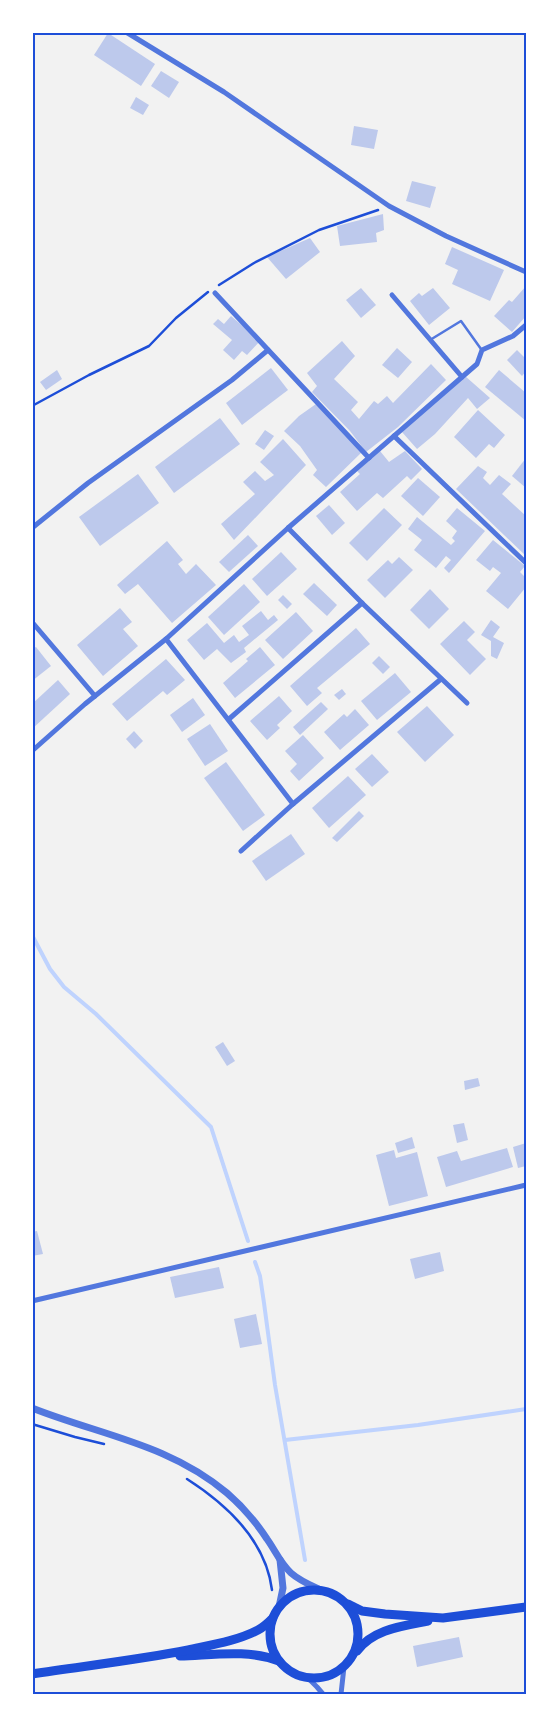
<svg xmlns="http://www.w3.org/2000/svg" width="559" height="1727" font-family="Literata,serif">
<style>
.lines{fill:none;stroke-linecap:round;stroke-linejoin:round}
.stream{stroke:#bfd3fe;stroke-width:4}
.building{fill:#bdc9ec}
.path{stroke:#1d4ed8;stroke-width:2.5}
.service{stroke:#5277de;stroke-width:2.5}
.minor{stroke:#5277de;stroke-width:5}
.tertiary{stroke:#5277de;stroke-width:7}
.primary{stroke:#1d4ed8;stroke-width:9}
.neatline{fill:none;stroke:#1d4ed8;stroke-width:2}
</style>
<rect width="100%" height="100%" fill="#f2f2f2"/>
<g class="lines">
<!-- stream -->
<g class="stream">
<polyline points="32,935 50,969 64,987 96,1014 211,1127 248,1241"/>
<polyline points="255,1262 260,1276 264,1303 275,1385 305,1560"/>
<polyline points="285,1440 418,1425 526,1409"/>
</g>
</g>
<!-- building -->
<g class="building">
<polygon points="108,33 155,64 141,86 94,55"/>
<polygon points="161,71 179,82 169,98 151,86"/>
<polygon points="136,97 149,105 143,115 130,108"/>
<polygon points="354,126 378,130 374,149 351,145"/>
<polygon points="412,181 436,187 430,208 406,201"/>
<polygon points="383,214 384,230 376,233 377,242 340,246 337,226"/>
<polygon points="310,238 320,252 286,279 267,257"/>
<polygon points="452,247 504,270 490,301 452,284 458,270 445,264"/>
<polygon points="526,286 526,316 512,332 494,316 509,300 512,302"/>
<polygon points="361,288 376,305 361,318 346,300"/>
<polygon points="433,288 450,308 429,325 410,301 419,293 422,296"/>
<polygon points="231,316 260,341 247,355 242,351 234,360 223,350 232,340 213,324 218,319 224,324"/>
<polygon points="342,341 355,356 334,379 358,402 351,410 359,419 374,401 378,404 387,396 393,403 431,364 446,380 398,427 366,452 350,431 312,392 317,386 307,373"/>
<polygon points="397,348 412,362 398,378 382,365"/>
<polygon points="517,350 526,359 526,371 522,376 507,360"/>
<polygon points="271,368 288,390 242,425 226,403"/>
<polygon points="57,370 62,379 46,390 40,382"/>
<polygon points="499,370 526,393 526,421 485,387"/>
<polygon points="465,376 490,398 477,409 468,398 435,434 417,449 402,432"/>
<polygon points="316,404 362,452 326,487 313,475 317,470 300,446 284,431 299,416"/>
<polygon points="478,410 505,435 494,448 489,444 476,458 454,437"/>
<polygon points="220,418 240,444 174,493 155,467"/>
<polygon points="265,430 274,436 264,450 255,444"/>
<polygon points="283,439 306,465 234,540 221,524 255,494 243,482 255,471 265,481 274,475 260,462"/>
<polygon points="380,451 389,462 405,451 422,469 411,480 407,476 383,498 377,493 357,511 340,492 360,474 357,471"/>
<polygon points="526,458 526,488 512,476"/>
<polygon points="478,466 487,472 483,478 490,485 499,475 511,484 502,494 526,516 526,556 456,489"/>
<polygon points="138,474 159,503 100,546 79,517"/>
<polygon points="418,478 440,497 423,516 401,496"/>
<polygon points="329,505 345,523 332,535 316,516"/>
<polygon points="384,508 402,525 367,561 349,543"/>
<polygon points="457,508 485,531 449,573 444,568 451,560 446,556 436,568 414,550 422,540 408,529 417,517 451,545 455,541 452,538 457,531 446,521"/>
<polygon points="248,535 258,546 229,572 219,562"/>
<polygon points="493,540 525,566 520,572 526,578 526,587 508,609 486,591 501,573 493,567 490,571 476,560"/>
<polygon points="167,541 183,560 178,564 186,574 196,564 216,585 172,623 138,584 125,594 117,585"/>
<polygon points="281,552 297,569 267,596 252,579"/>
<polygon points="399,557 413,570 385,598 367,580 388,560 392,564"/>
<polygon points="314,583 337,605 327,616 303,594"/>
<polygon points="244,584 260,602 224,635 208,617"/>
<polygon points="430,589 449,609 429,629 410,610"/>
<polygon points="283,595 292,604 287,609 278,600"/>
<polygon points="120,608 132,622 123,629 138,646 103,676 77,645"/>
<polygon points="261,611 268,620 274,615 278,620 244,648 246,652 231,663 217,649 204,660 187,640 207,623 224,643 234,635 239,642 249,635 242,626"/>
<polygon points="296,612 313,631 283,659 265,640"/>
<polygon points="491,620 500,627 493,637 504,643 497,659 491,656 491,641 481,635"/>
<polygon points="464,621 475,632 467,640 486,659 470,675 440,644"/>
<polygon points="356,628 370,644 317,688 322,693 307,706 290,686"/>
<polygon points="36,647 51,666 32,681 32,649"/>
<polygon points="260,647 275,665 235,698 223,683 248,661 246,659"/>
<polygon points="379,656 390,667 383,674 372,663"/>
<polygon points="166,659 185,680 167,695 163,691 127,721 112,704"/>
<polygon points="395,673 411,692 377,720 361,701"/>
<polygon points="58,680 70,694 32,729 32,704"/>
<polygon points="342,689 346,694 339,700 334,695"/>
<polygon points="279,696 292,711 277,725 280,728 267,740 250,721"/>
<polygon points="193,698 205,715 182,732 170,715"/>
<polygon points="321,702 328,709 300,735 293,727"/>
<polygon points="427,706 454,735 425,762 397,732"/>
<polygon points="355,709 369,725 340,750 324,732 344,714 347,717"/>
<polygon points="210,724 228,751 205,766 187,739"/>
<polygon points="134,731 143,741 135,749 126,739"/>
<polygon points="303,735 324,758 299,781 290,771 297,764 285,751"/>
<polygon points="372,754 389,772 372,787 355,769"/>
<polygon points="226,762 265,815 243,831 204,778"/>
<polygon points="348,776 366,795 329,828 312,808"/>
<polygon points="359,811 364,816 337,842 332,838"/>
<polygon points="291,834 305,854 266,881 252,861"/>
<polygon points="223,1042 235,1061 227,1066 215,1047"/>
<polygon points="478,1078 480,1086 465,1090 464,1081"/>
<polygon points="464,1123 468,1140 457,1143 453,1125"/>
<polygon points="412,1137 415,1148 398,1153 395,1143"/>
<polygon points="526,1143 526,1166 518,1168 513,1147"/>
<polygon points="507,1148 513,1167 446,1187 437,1157 457,1151 461,1161"/>
<polygon points="394,1150 396,1158 417,1152 428,1196 389,1206 376,1155"/>
<polygon points="37,1231 43,1254 32,1256 32,1232"/>
<polygon points="440,1252 444,1271 415,1279 410,1259"/>
<polygon points="219,1267 224,1288 175,1298 170,1277"/>
<polygon points="256,1314 262,1344 240,1348 234,1319"/>
<polygon points="459,1637 463,1657 417,1667 413,1646"/>
</g>
<g class="lines">
<!-- path -->
<g class="path">
<polyline points="219,285 254,263 319,230 378,210"/>
<polyline points="32,406 89,375 149,346 176,318 208,292"/>
<polyline points="32,1424 75,1437 104,1444"/>
<path d="M187,1479C226,1504 266,1541 272,1590"/>
</g>
<!-- service -->
<polyline class="service" points="430,340 461,321 481,349"/>
<!-- minor -->
<g class="minor">
<polyline points="126,32 224,92 389,206 446,236 526,272"/>
<polyline points="215,293 369,458"/>
<polyline points="392,295 462,377"/>
<polyline points="394,436 526,563"/>
<polyline points="32,528 88,483 232,380 268,350"/>
<polyline points="288,528 362,603 467,703"/>
<polyline points="32,622 95,696"/>
<polyline points="166,639 293,804"/>
<polyline points="229,719 362,603"/>
<polyline points="32,751 85,704 166,639 288,528 477,364 482,350 513,336 526,325"/>
<polyline points="241,851 293,804 441,679"/>
<polyline points="32,1301 526,1185"/>
<polyline points="307,1677 317,1687 323,1694"/>
<polyline points="341,1694 344,1667"/>
</g>
<!-- tertiary -->
<g class="tertiary">
<path d="M32,1408C100,1435 169,1444 227,1493C242,1506 256,1522 267,1539C275,1550 280,1563 291,1573C300,1581 310,1585 321,1590"/>
<polyline points="279,1607 283,1588 280,1560"/>
</g>
<!-- primary -->
<g class="primary">
<circle cx="314" cy="1634" r="44"/>
<polyline points="348,1604 362,1611 385,1614 443,1618 526,1607"/>
<path d="M357,1651C373,1629 403,1626 428,1621"/>
<path d="M180,1656C213,1655 248,1649 279,1661"/>
<path d="M32,1674C84,1666 137,1660 188,1650C211,1645 237,1641 258,1630C264,1627 268,1623 273,1618"/>
</g>
</g>
<!-- border -->
<rect width="559" height="1727" fill="none" stroke="#ffffff" stroke-width="68"/>
<rect x="34" y="34" width="491" height="1659" class="neatline"/>
</svg>
